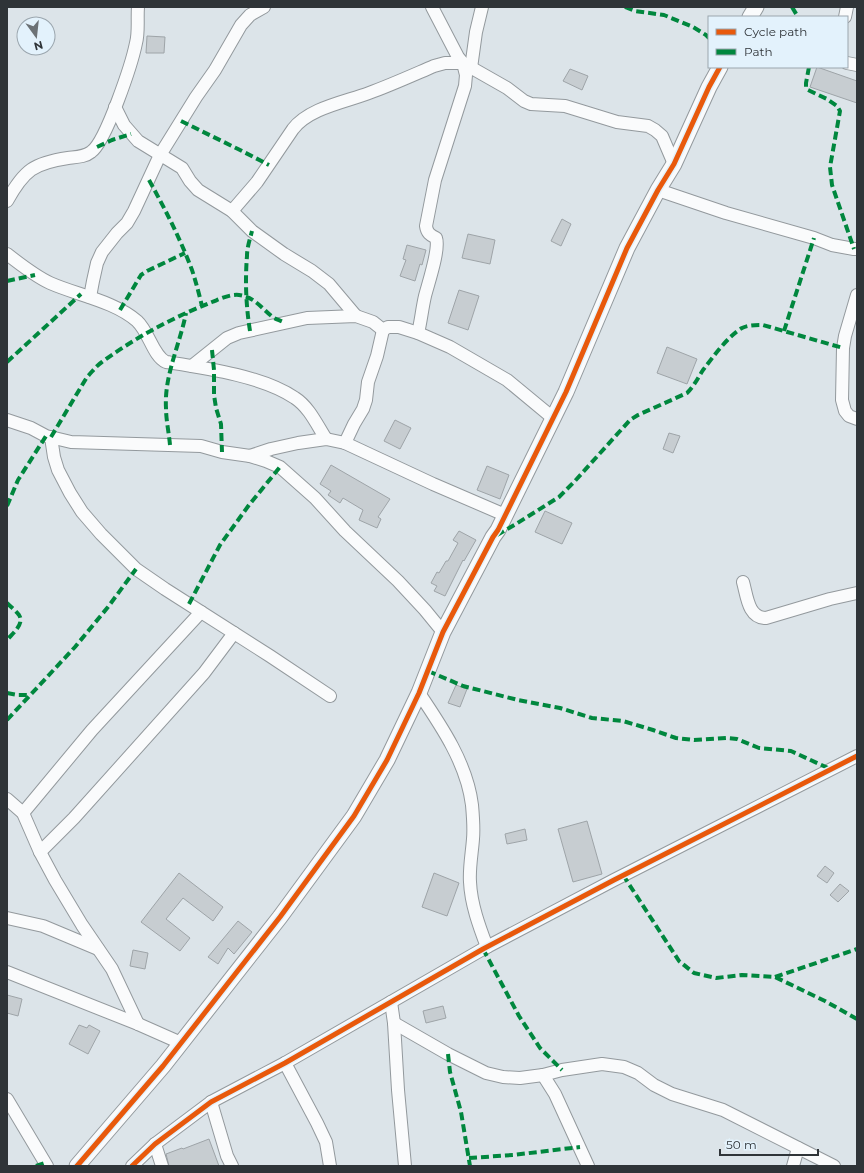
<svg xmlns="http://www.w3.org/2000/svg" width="864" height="1173" font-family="Montserrat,sans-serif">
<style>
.building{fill:#c7cdd1;stroke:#9ea4a8}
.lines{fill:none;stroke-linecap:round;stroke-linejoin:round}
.minor-casing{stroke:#93999d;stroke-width:14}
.tertiary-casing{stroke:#93999d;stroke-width:17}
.minor{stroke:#fafbfc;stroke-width:12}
.tertiary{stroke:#fafbfc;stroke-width:15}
.quiet{stroke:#00873e;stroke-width:4;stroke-dasharray:8 4;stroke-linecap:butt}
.cycleway-casing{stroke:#e3f2fc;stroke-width:8}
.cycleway{stroke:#e8590c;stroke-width:5}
</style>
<rect width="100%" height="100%" fill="#dce4e9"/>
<!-- building -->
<g class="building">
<polygon points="147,36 165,37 164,53 146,53"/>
<polygon points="817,67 857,81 857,103 810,87"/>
<polygon points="570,69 588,76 582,90 563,81"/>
<polygon points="562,219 571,224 561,246 551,241"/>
<polygon points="468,234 495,240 490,264 462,258"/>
<polygon points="407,245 426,250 422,265 420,264 415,281 400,276 406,260 403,259"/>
<polygon points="459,290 479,296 468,330 448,323"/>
<polygon points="667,347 697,359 687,384 657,373"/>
<polygon points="395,420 411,428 400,449 384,441"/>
<polygon points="669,433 680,436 673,453 663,449"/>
<polygon points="331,465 390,499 378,517 381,519 377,528 359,520 363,510 343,498 340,503 328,495 331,491 320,484"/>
<polygon points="487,466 509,475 500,499 477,490"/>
<polygon points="545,511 572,523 562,544 535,532"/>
<polygon points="459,531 476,540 464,561 463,560 445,596 434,591 437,586 431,583 437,572 439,573 446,561 448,561 458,543 453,540"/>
<polygon points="456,685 467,689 460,707 448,703"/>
<polygon points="587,821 602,874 573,882 558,829"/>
<polygon points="525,829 527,840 507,844 505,834"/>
<polygon points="825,866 834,873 827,883 817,876"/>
<polygon points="179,873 223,907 213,921 183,898 166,919 190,938 180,951 141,922"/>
<polygon points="434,873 459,883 447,916 422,907"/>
<polygon points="840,884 849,891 838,902 830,895"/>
<polygon points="238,921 252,932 234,954 228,948 218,964 208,957"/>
<polygon points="133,950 148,953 145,969 130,966"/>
<polygon points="7,995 22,999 18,1016 7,1013"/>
<polygon points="443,1006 446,1018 426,1023 423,1011"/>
<polygon points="79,1025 87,1028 89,1025 100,1031 88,1054 69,1044"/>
<polygon points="209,1139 219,1166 169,1166 166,1154 182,1148 183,1149"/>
</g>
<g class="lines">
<defs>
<g id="minor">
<polyline points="432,7 458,57 463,63 507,88 524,101 531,104 565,106 617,122 648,126 655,130 662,136 674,164"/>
<polyline points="845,17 847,7"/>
<polyline points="847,63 857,65"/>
<polyline points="471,68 476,32 482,7"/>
<polyline points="115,107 124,125 138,141 182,168 190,181 198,190 232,211 252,231 284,254 312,271 329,284 356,316"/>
<polyline points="658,190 726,213 814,238 832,245 854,249 857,249"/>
<path d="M7,201C24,170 34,163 68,158C76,157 85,157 91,152C106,142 132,63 136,43C139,32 137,19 138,7"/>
<path d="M232,211L257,182L293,129C309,108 345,102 369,93C391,85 413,75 434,66L445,63H463L466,75L465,86L435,180L426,226C427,233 430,235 436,238C440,249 428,284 425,296C422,309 421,321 418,333"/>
<path d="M7,254C21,265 35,276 50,283C77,295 114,301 137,321C149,332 153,356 166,362C205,368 263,376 295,398C309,407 317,425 326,439"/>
<polyline points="857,295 845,336 843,348 842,400 845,411 849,416 857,419"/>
<polyline points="90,297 93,281 97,263 102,252 117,233 127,223 134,211 160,155 196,97 215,70 241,25 250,15 264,7"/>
<polyline points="192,366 227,338 239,333 307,318 356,316 373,322 383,330"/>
<polyline points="7,420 31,428 46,436 71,442 201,446 222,452 250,456 266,461 280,467 315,498 345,531 398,581 425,610 443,632"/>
<polyline points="51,437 54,457 58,470 70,493 82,512 101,534 136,569 165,589 270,656 330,696"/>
<polyline points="345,443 354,424 363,409 366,400 368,382 377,356 383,330 388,327 399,327 418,333 450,347 507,380 553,418"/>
<polyline points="250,456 271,449 298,443 326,439 345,443 433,484 505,515"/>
<path d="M743,582C747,596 748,618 766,618L830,599L857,593"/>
<path d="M419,693C442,727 467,764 472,805C473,816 474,828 473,839C472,853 469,868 470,882C471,904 479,926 487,947"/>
<polyline points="7,799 23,813 40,852 55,880 82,925 112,969 138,1024"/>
<polyline points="23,813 92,730 201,612"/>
<polyline points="40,852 74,818 204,673 234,633"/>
<polyline points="7,918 43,926 98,949"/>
<polyline points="7,972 138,1024 181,1043"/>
<polyline points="391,1002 394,1023 398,1090 405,1166"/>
<polyline points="394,1023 448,1054 486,1073 503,1077 520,1078 543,1075 562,1070 602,1064 624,1067 638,1073 654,1085 672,1094 723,1110 834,1166"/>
<polyline points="285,1063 317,1123 326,1142 330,1166"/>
<polyline points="543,1075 555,1094 588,1166"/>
<polyline points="7,1099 47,1166"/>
<polyline points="211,1102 227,1156 232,1166"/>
<polyline points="155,1144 162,1166"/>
<polyline points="132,1166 155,1144 211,1102 285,1063 483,949 614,880 720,826 857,756"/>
<polyline points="793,1166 798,1148"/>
</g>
<g id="tertiary">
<polyline points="750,17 756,7"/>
<polyline points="77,1166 163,1066 280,917 354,816 387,760 419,693 443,632 493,537 498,530 566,392 627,248 658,190 674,164 709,87 720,67"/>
</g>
</defs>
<!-- minor casing -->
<use href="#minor" class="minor-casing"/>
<!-- tertiary casing -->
<use href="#tertiary" class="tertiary-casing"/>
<!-- minor -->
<use href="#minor" class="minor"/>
<!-- tertiary -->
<use href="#tertiary" class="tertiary"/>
<!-- quiet -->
<g class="quiet">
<polyline points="625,7 635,11 664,15 693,27 706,35 709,38"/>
<polyline points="792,7 798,17"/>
<polyline points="809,67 806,83 806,87 808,90 827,99 837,106 840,111 830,167 832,185 854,249"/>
<polyline points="181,121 238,149 269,165"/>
<polyline points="97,147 112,140 131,134"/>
<path d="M149,180C165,209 180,238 192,270C196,282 199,294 202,306"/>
<polyline points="7,281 35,275"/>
<polyline points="120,310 141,275 147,271 185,253"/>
<path d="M250,331C246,306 245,281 247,256C247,247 250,239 252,231"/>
<polyline points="784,331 814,238"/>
<polyline points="212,350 214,370 214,395 216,408 221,424 222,452"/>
<polyline points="7,362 81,294"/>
<path d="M51,437L87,377C92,372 96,366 102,362C136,337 174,317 212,302C220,299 230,294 239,295C255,297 262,309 274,318C278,320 282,321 285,323"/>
<path d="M170,445C169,433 166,420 166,408C164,376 180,344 186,313"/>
<polyline points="7,506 18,480 46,436"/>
<path d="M497,535L516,524L559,497L574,482L630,420L638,415L687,393C694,386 698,378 703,370C713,357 728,336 742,328C748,325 756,325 763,325L843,348"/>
<path d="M7,603C11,607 16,611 19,615C25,624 12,634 7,640"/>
<polyline points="189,604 220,545 249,505 280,467"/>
<polyline points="428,671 463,686 518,700 560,708 592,718 623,721 653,730 676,738 694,740 726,738 737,739 759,748 791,751 830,769"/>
<polyline points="7,693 18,695 30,695"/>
<polyline points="7,720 75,647 108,607 136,569"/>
<polyline points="623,875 679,961 694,973 716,978 742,975 775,977 825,1001 857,1019"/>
<polyline points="483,949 519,1016 540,1048 562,1070"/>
<polyline points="775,977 857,949"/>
<polyline points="448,1054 450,1072 461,1112 470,1166"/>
<polyline points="469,1158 513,1155 580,1147"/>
<polyline points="36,1166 45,1163"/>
</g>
<defs>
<g id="cycleway">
<polyline points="77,1166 163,1066 280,917 354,816 387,760 419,693 443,632 493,537 498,530 566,392 627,248 658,190 674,164 709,87 720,67"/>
<polyline points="132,1166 155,1144 211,1102 285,1063 483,949 614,880 720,826 857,756"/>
</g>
</defs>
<!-- cycleway casing -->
<use href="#cycleway" class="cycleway-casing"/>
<!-- cycleway -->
<use href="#cycleway" class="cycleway"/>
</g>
<!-- border -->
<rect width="864" height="1173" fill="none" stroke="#2f3438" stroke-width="16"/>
<!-- legend -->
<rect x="708" y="16" width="140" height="52" fill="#e3f2fc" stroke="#9ba6ae"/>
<rect x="716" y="29" width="20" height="6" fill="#e8590c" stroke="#9ba6ae"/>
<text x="744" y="36" font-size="12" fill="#2f3438">Cycle path</text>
<rect x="716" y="49" width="20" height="6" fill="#00873e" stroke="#9ba6ae"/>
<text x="744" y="56" font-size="12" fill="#2f3438">Path</text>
<!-- north arrow -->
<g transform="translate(36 36) rotate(165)"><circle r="19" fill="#e3f2fc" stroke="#9ba6ae"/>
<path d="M0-3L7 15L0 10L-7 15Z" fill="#6c7276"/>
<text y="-6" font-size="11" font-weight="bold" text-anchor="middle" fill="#2f3438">N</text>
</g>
<!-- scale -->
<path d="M720 1149v6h98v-6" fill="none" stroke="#2f3438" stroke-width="2"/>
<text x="726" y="1149" font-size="12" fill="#2f3438" stroke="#e3f2fc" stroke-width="3" paint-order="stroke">50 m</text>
</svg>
